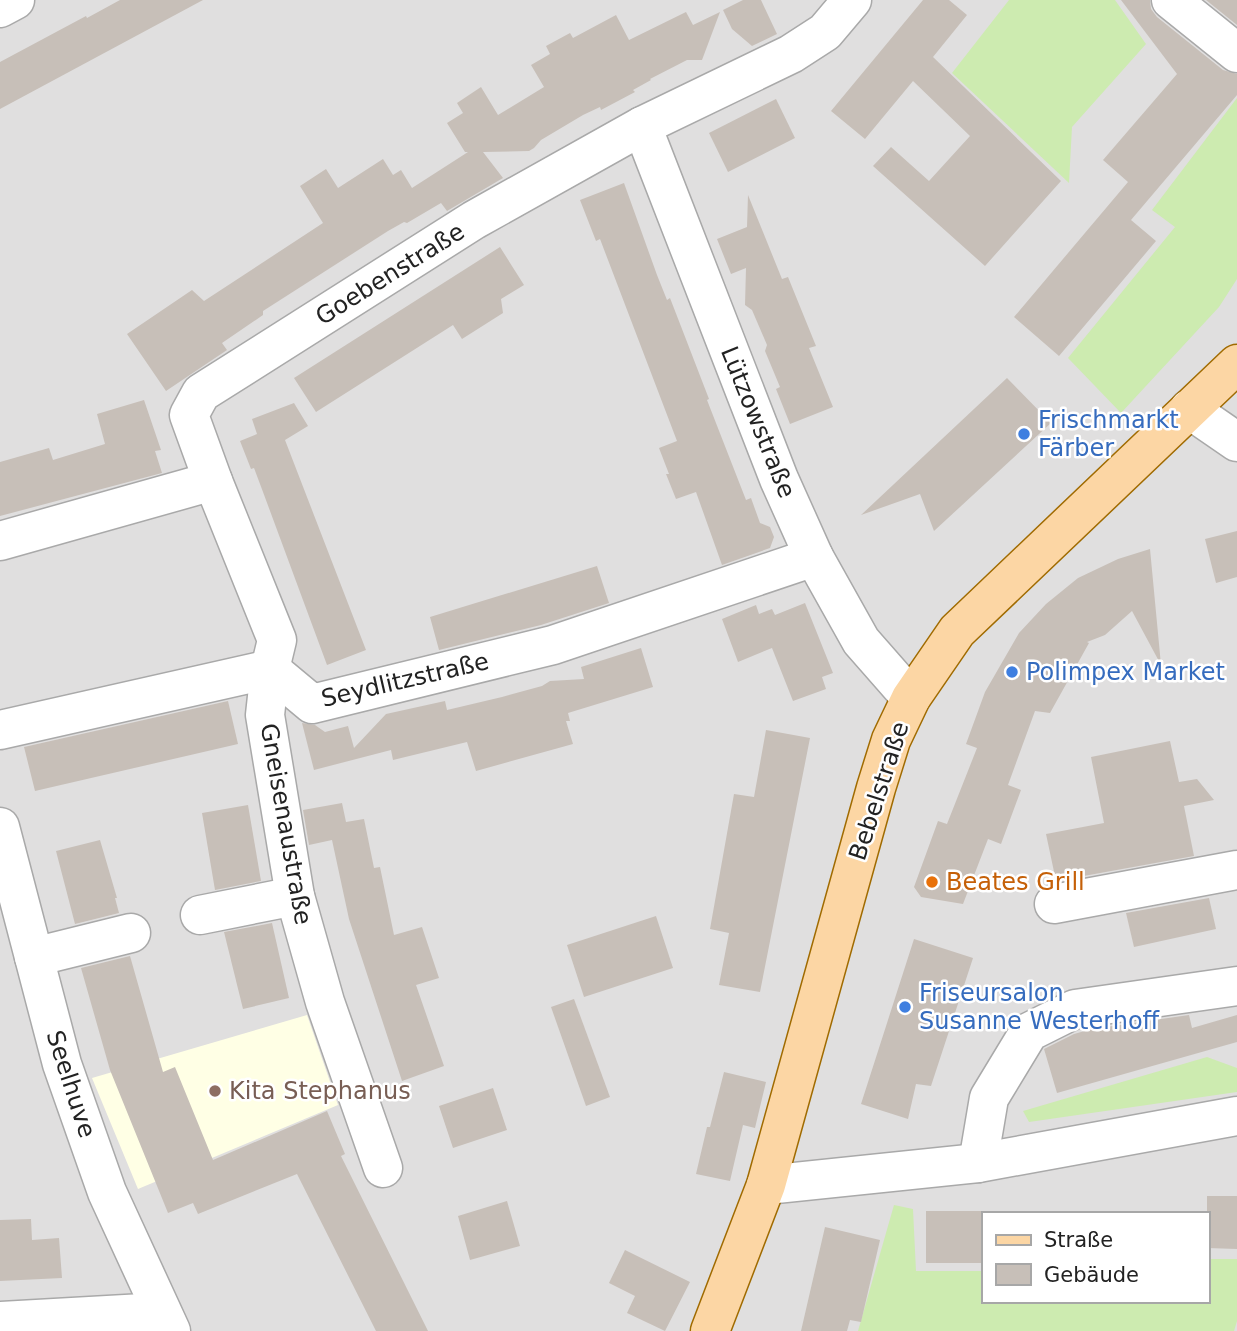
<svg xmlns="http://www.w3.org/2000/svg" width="1237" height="1331" font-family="'DejaVu Sans',sans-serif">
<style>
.residential{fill:#e0dfdf;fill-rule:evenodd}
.education{fill:#ffffe5}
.grass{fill:#cdebb0}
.building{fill:#c7bfb8}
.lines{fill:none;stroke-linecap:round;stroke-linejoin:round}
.minor-casing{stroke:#a9a9a9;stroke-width:41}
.major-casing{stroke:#a06b00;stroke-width:41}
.minor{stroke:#fff;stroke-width:38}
.major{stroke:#fcd6a4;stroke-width:38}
.shop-dot{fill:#3f7fe0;stroke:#fff;stroke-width:2.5}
.food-dot{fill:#e8710a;stroke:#fff;stroke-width:2.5}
.education-dot{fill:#8d6e63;stroke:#fff;stroke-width:2.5}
.labels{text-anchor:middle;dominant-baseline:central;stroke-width:5;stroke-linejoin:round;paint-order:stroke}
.street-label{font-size:24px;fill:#222;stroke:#fff}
.shop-label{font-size:24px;fill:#366cbe;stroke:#fff;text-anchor:start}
.food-label{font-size:24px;fill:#c56008;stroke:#fff;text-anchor:start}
.education-label{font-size:24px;fill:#785e54;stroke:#fff;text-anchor:start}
</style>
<rect width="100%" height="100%" fill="#f2efe9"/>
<!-- residential -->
<path class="residential" d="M0,0H1237V1331H0ZM983,1214H1207V1301H983Z"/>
<!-- education -->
<polygon class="education" points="307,1015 338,1105 138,1189 92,1078"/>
<!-- grass -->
<g class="grass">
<polygon points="1009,0 1115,0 1146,44 1072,127 1069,183 952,73"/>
<polygon points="1237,98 1237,279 1219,307 1121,413 1068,358 1175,227 1152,210"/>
<polygon points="1207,1057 1237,1068 1237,1092 1029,1122 1023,1111"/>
<polygon points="894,1205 913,1209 916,1271 983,1271 983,1301 1207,1301 1207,1259 1237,1259 1237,1321 1234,1331 858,1331"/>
</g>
<!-- building -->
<g class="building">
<polygon points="120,0 203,0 0,109 0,62 86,16 87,18"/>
<polygon points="743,0 761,0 777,34 752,46 732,29 723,10"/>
<polygon points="923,0 949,0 967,15 933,57 1061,181 985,266 873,166 891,147 929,181 970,136 913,81 865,139 831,111"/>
<polygon points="1121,0 1150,0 1151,9 1157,17 1223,70 1237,74 1237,95 1131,220 1156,241 1059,356 1014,317 1128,182 1103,160 1177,74"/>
<polygon points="1206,0 1237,0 1237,25"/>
<polygon points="686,12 693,25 720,12 702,60 687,60 650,79 651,80 633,90 635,92 601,110 600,107 583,115 541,140 534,148 529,151 483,152 503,178 447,211 441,203 407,223 404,222 388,231 263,311 263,315 222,343 227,350 166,391 127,334 192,290 204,301 323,223 300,186 326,169 338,188 383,159 393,175 401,170 412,188 468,152 465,152 447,123 463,113 457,103 481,87 498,115 544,87 531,65 550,54 546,46 570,33 573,38 616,15 629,40"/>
<polygon points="776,99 795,138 728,172 709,133"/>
<polygon points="624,183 657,275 667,300 670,298 682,329 709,399 707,400 746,500 751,498 760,523 770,527 774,537 770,548 722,565 696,492 676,499 666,474 669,474 659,448 677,441 600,239 596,241 580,200"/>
<polygon points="748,195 782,279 788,277 816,346 809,348 833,407 790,424 776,389 780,387 765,351 767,345 752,310 745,305 746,268 731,274 717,239 747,227"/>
<polygon points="500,247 524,285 501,299 503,313 462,339 453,325 316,412 294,378"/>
<polygon points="1007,378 1051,423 934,531 920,494 861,515"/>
<polygon points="144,400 161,450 155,451 162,473 0,516 0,462 49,448 53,460 105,444 97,414"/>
<polygon points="294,403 308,426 285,440 366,650 327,665 263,492 254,468 251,469 240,441 257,434 252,419"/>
<polygon points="1237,531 1237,577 1216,583 1205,539"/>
<polygon points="1150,549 1161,665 1132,611 1105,635 1087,642 1089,643 1050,713 1035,711 1008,785 1021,790 1001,844 988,839 963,904 921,897 914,887 938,821 947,824 977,748 966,744 985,692 1019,633 1046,604 1078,578 1118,559"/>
<polygon points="597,566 609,603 541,625 439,650 430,617"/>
<polygon points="805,603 833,673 822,677 826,689 793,701 772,648 738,662 722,619 756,605 759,614 772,609 775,615"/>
<polygon points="641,648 653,687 568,713 570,721 566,721 573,744 476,771 467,742 393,760 391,750 314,770 302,723 315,725 325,732 348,726 354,748 386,714 445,701 447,710 502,697 542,686 550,681 584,679 581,667"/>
<polygon points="228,701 238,744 35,791 24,747"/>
<polygon points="766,730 810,738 760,992 719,985 729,933 710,929 734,794 754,797"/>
<polygon points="1170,741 1179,782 1197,779 1214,800 1184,806 1194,856 1056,881 1046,834 1104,823 1091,757"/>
<polygon points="342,803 346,822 364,819 374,868 380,867 394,935 422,927 439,978 416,985 444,1066 402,1081 349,919 332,840 309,845 303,810"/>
<polygon points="248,805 261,881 215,890 202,813"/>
<polygon points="100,840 117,898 115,898 119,913 75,924 56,851"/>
<polygon points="1209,898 1216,929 1134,947 1126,913"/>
<polygon points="656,916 673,968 584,997 567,945"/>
<polygon points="272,923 289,998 243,1009 224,932"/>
<polygon points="914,939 973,958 931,1086 916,1084 908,1119 861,1104"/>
<polygon points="130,956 163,1072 175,1067 213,1160 327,1111 345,1154 341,1156 428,1331 376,1331 297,1174 198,1214 193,1203 168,1213 110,1070 81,968"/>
<polygon points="574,999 610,1097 586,1106 551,1007"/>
<polygon points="1189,1015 1192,1028 1237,1015 1237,1042 1057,1093 1044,1049 1074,1034 1092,1029"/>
<polygon points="724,1072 766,1082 755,1128 743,1125 730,1181 696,1174 707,1127 710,1127"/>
<polygon points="493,1088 507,1130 453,1148 439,1106"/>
<polygon points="1207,1196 1237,1196 1237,1249 1207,1248"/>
<polygon points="507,1201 520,1246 470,1260 458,1216"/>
<rect x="926" y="1211" width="57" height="52"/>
<polygon points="31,1219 32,1240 59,1238 62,1278 0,1281 0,1220"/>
<polygon points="825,1227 880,1240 861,1322 850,1320 847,1331 801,1331"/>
<polygon points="625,1250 690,1282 665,1331 627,1313 635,1296 609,1283"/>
</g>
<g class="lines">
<defs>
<g id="minor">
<polyline points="1171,0 1237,53"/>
<polyline points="0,8 15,0"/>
<polyline points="642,126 779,479 814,557 861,641 911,698"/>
<polyline points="1189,409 1237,442"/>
<polyline points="0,541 213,481"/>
<polyline points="0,730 270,669 312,704 553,645 814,557"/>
<polyline points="0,827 62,1064 107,1192 171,1331"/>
<polyline points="1054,904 1237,870"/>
<polyline points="200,915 295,896"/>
<polyline points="34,957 131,933"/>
<polyline points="978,1163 989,1098 1029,1032 1075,1009 1237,986"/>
<polyline points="383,1168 325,1002 295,896 265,715 270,669 277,640 213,481 189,415 201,393 474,220 642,126 791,54 825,32 852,0"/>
<polyline points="766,1185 978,1163 1237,1116"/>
<polyline points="0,1321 161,1312"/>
</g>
<polyline id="major" points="710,1331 766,1185 876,788 891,740 911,698 957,631 1237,364"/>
</defs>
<!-- minor casing -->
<use href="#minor" class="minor-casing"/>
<!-- major casing -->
<use href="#major" class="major-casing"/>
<!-- minor -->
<use href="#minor" class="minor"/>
<!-- major -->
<use href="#major" class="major"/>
</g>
<!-- markers -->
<g class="shop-dot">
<circle cx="1024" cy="434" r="7"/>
<circle cx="1012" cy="672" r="7"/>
<circle cx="905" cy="1007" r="7"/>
</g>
<circle class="food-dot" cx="932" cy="882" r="7"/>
<circle class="education-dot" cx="215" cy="1091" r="7"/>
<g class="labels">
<!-- street labels -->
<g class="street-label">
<text transform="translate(390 274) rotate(-32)">Goebenstraße</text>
<text transform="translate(758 422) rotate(68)">Lützowstraße</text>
<text transform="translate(405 680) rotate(-13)">Seydlitzstraße</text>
<text transform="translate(879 791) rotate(-72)">Bebelstraße</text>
<text transform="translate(286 824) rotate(80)">Gneisenaustraße</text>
<text transform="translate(71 1084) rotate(72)">Seelhuve</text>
</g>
<!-- shop labels -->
<g class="shop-label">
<text x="1038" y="420">Frischmarkt<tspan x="1038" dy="28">Färber</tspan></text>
<text x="1026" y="672">Polimpex Market</text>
<text x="919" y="993">Friseursalon<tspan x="919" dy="28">Susanne Westerhoff</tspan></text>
</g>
<!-- food labels -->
<g class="food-label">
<text x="946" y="882">Beates Grill</text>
</g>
<!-- education labels -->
<g class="education-label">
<text x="229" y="1091">Kita Stephanus</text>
</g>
</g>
<!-- legend -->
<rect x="982" y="1212" width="228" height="91" fill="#ffffff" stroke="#a7a7a7" stroke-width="2"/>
<rect x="996" y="1235" width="35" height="10" fill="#fcd6a4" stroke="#a7a7a7" stroke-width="2"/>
<text x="1044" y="1247" font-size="21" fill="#222222">Straße</text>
<rect x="996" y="1264" width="35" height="21" fill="#c7bfb8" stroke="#a7a7a7" stroke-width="2"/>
<text x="1044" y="1282" font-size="21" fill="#222222">Gebäude</text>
</svg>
